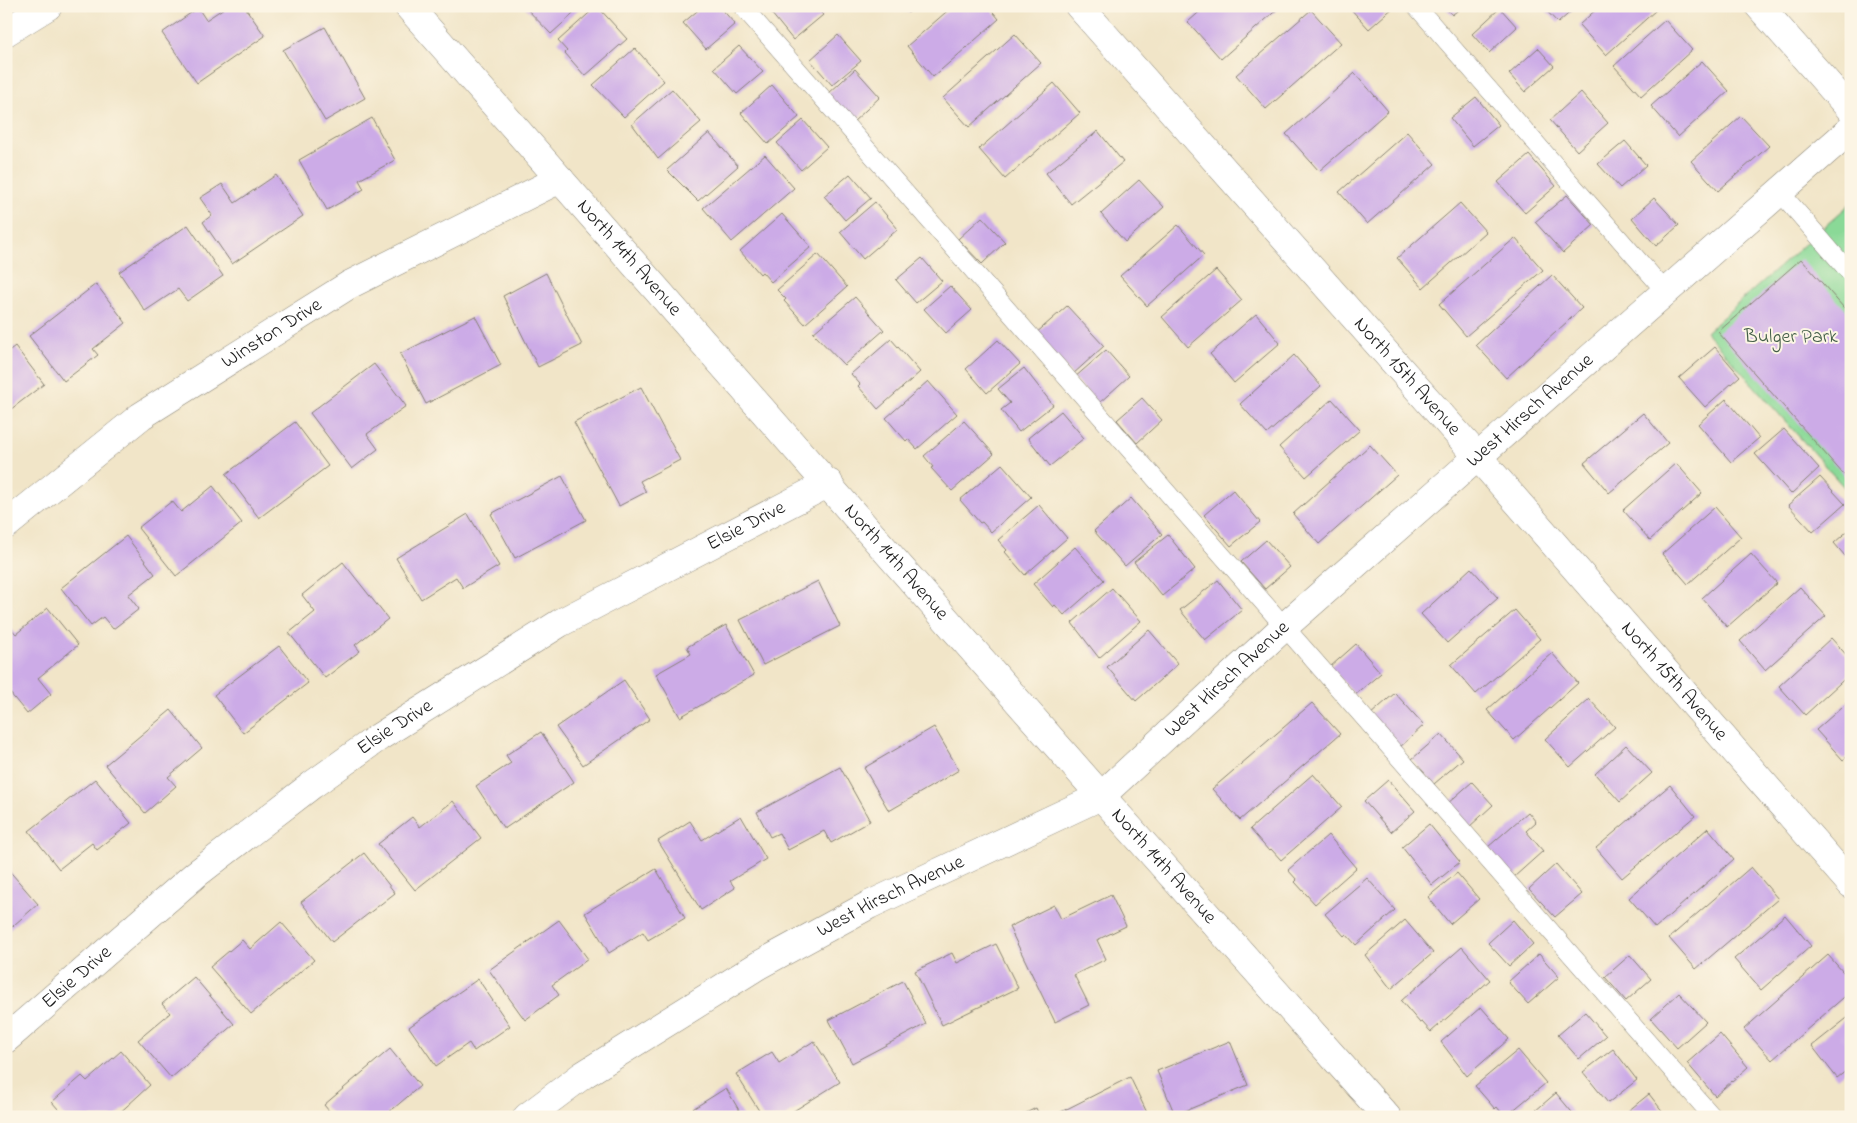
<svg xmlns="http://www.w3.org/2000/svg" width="1857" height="1123" font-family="'Indie Flower',sans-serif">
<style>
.green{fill:#8ad997;stroke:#537a5a}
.building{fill:#ccabe7}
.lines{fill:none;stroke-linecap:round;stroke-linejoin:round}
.lane-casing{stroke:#868072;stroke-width:19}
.street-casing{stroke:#868072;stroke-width:29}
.lane{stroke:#fff;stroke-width:18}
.street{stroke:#fff;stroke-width:28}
.labels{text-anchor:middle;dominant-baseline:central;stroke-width:4;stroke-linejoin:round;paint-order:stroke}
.street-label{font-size:20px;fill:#1c1c1c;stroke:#fcf5e5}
.park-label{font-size:20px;fill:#425e47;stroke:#fcf5e5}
</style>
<rect width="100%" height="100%" fill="#fcf5e5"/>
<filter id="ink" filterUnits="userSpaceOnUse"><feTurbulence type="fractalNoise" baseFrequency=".02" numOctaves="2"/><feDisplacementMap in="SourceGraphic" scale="10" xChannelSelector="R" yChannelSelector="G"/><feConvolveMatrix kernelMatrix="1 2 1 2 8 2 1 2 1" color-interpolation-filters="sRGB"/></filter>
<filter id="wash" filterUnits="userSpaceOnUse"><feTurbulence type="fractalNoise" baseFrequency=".0096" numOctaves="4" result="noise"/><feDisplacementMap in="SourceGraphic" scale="20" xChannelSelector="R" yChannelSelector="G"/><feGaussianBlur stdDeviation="1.12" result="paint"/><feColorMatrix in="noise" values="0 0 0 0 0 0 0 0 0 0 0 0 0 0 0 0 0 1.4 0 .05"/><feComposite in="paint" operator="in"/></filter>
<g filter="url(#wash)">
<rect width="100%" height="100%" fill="#f1e5c8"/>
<!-- green -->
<polygon class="green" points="1851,203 1851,495 1706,332"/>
<g id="blocks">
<!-- building -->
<g class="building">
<polygon points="227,6 244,6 265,36 197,83 162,33 198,8 206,20"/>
<polygon points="524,6 582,6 551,34"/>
<polygon points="597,6 627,39 585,76 565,53 567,51 558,41"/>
<polygon points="703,6 719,6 735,24 706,49 683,23"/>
<polygon points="769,6 816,6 823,15 793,40 767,8"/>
<polygon points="903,6 915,6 908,13"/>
<polygon points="953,6 988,6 999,19 933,77 907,46"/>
<polygon points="1206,6 1281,6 1221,59 1188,22"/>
<polygon points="1348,6 1395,6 1369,29"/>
<polygon points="1444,6 1463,6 1452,15"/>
<polygon points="1542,6 1577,6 1558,23"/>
<polygon points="1600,6 1653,6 1656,10 1606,55 1579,25"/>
<polygon points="1500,8 1517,27 1489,53 1472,34"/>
<polygon points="1311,10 1341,43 1266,109 1236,75"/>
<polygon points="1665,20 1692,50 1641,96 1614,66"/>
<polygon points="325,27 365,98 325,121 283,50"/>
<polygon points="1015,34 1041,63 969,127 943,98"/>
<polygon points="838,35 861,61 832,85 810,60"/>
<polygon points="739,46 763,72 737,94 714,68"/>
<polygon points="635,48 664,81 624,117 593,85"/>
<polygon points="1538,48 1554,66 1525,92 1509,74"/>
<polygon points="1702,61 1729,91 1678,137 1651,106"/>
<polygon points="855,69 880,97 852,123 827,95"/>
<polygon points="1355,73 1388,111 1319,171 1286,134"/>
<polygon points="1054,83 1080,113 1005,179 979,149"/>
<polygon points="772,85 799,117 768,144 741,113"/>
<polygon points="672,89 701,122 658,159 632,124"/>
<polygon points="1581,92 1608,123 1577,151 1550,120"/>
<polygon points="1476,97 1499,125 1473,146 1450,118"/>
<polygon points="1741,116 1769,146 1718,191 1691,161"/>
<polygon points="372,118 395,160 359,180 364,189 327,210 299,160"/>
<polygon points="803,120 827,147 801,170 777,143"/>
<polygon points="1098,131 1123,162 1071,204 1046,173"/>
<polygon points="1407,132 1435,164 1367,224 1339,192"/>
<polygon points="709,133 738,166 698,201 667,170"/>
<polygon points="1625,141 1646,165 1620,188 1598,164"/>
<polygon points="765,155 794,188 732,242 703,208"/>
<polygon points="1529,155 1556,186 1525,213 1498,182"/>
<polygon points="850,174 871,198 845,220 824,196"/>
<polygon points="276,175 303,216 232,264 203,222 212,215 200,198 222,184 235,203"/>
<polygon points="1139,180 1164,207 1125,242 1101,214"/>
<polygon points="1567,195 1594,225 1563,253 1535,222"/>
<polygon points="1654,198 1679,225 1656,246 1632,218"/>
<polygon points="875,202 898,229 863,259 840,232"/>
<polygon points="1460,203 1486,232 1423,288 1397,258"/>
<polygon points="782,214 811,247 771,282 762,272 760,274 740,251"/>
<polygon points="982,217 1005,242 982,264 958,239"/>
<polygon points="188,225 223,276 187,301 178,289 145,311 119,272"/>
<polygon points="1178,225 1204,255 1147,306 1120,276"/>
<polygon points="1515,238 1543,270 1466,336 1439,304"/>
<polygon points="818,254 847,287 805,324 784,301 786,299 777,290"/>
<polygon points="922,258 942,281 916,303 896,280"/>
<polygon points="1801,259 1851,316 1851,483 1718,332"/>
<polygon points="1216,270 1242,300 1188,347 1162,317"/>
<polygon points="546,273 582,345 538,367 503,296"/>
<polygon points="1552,275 1582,308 1506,378 1476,345"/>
<polygon points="96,284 126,323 93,349 98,355 64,381 29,336"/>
<polygon points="950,286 972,310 946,333 924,309"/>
<polygon points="855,297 884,330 844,365 813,333"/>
<polygon points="1067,306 1104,346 1072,375 1035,334"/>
<polygon points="1256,314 1280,343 1234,383 1210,354"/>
<polygon points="475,316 501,365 426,404 400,354"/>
<polygon points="891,339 920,372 878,409 858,386 860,384 851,374"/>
<polygon points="998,340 1020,364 987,393 966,369"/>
<polygon points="15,346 44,384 6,413 6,353"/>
<polygon points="1715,347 1740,376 1705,407 1679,378"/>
<polygon points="1106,350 1129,376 1098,404 1074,378"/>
<polygon points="1294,355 1321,386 1267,434 1240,404"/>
<polygon points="374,364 406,406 367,434 378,449 352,469 310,413"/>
<polygon points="1024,368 1053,405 1019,432 1001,410 1010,403 998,389"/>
<polygon points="928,381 957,414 917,449 908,439 906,441 886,418"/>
<polygon points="641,387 680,460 640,481 646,492 619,506 574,422"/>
<polygon points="1142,398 1162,420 1137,443 1117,420"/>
<polygon points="1332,399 1360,430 1306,477 1279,447"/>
<polygon points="1726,399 1759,438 1731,462 1698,424"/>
<polygon points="1061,411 1084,438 1050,466 1028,438"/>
<polygon points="1643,413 1668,443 1609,493 1584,463"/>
<polygon points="964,421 994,454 952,491 931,468 933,467 924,456"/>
<polygon points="295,422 328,466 259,518 226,474"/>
<polygon points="1784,429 1819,468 1791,494 1755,454"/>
<polygon points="1370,445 1397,475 1319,544 1293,514"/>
<polygon points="1676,463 1702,493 1650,540 1623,510"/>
<polygon points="1002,464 1031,497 991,532 982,522 980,523 960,500"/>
<polygon points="562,476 586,520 515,558 491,514"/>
<polygon points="1820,477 1845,504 1813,532 1788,505"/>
<polygon points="213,486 242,523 176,576 138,528 172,501 181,512"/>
<polygon points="1233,490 1260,522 1231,546 1204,515"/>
<polygon points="1131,498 1162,534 1125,566 1094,531"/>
<polygon points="1039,505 1067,538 1025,575 1005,552 1007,550 998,540"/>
<polygon points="1715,507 1741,537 1688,584 1662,554"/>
<polygon points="468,514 499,566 463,588 456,577 421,599 396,558"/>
<polygon points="1851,528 1851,563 1834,543"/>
<polygon points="1168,535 1195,569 1162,596 1134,562"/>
<polygon points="126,536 155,574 128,595 139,609 113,629 103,617 91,626 61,588"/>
<polygon points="1266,540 1290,567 1265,589 1241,562"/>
<polygon points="1075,547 1104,580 1064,615 1055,605 1053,607 1033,584"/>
<polygon points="1751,554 1777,583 1727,627 1702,598"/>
<polygon points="343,562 388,619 355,645 360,651 325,678 289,633 315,612 302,595"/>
<polygon points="1471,568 1498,598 1447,643 1421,614"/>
<polygon points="1218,580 1242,610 1205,640 1180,610"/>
<polygon points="818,581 840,626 763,665 740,620"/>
<polygon points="1800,587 1826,616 1765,670 1740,641"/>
<polygon points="1112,588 1141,621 1099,658 1072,623"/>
<polygon points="48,608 78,645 38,678 51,694 27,714 6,688 6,629 9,626 16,634"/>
<polygon points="1515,610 1540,639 1476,694 1451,665"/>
<polygon points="726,625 754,675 680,717 656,674 691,654 687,647"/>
<polygon points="1149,630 1178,664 1136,701 1107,667"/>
<polygon points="1831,638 1851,660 1851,673 1805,715 1779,686"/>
<polygon points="1356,644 1381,673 1355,695 1330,667"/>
<polygon points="279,646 308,683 243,733 214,695"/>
<polygon points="1552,653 1578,683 1514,740 1487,710"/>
<polygon points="624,680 650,719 583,765 556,727"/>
<polygon points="1395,693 1424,725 1399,748 1370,715"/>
<polygon points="1589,699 1615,727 1570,767 1545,739"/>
<polygon points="1851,699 1851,754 1843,760 1816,730"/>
<polygon points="1312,703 1340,734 1240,820 1212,789"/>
<polygon points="171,710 202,748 168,777 176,786 145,813 105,765"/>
<polygon points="934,727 959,770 889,811 864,768"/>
<polygon points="541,732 574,782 504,829 476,786 511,763 506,755"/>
<polygon points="1441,734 1463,759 1434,784 1412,759"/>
<polygon points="1626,745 1652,773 1620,802 1595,774"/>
<polygon points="840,767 870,821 831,843 824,831 788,850 779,833 770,837 757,812"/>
<polygon points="1313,774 1342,807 1281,860 1271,849 1269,851 1250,829"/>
<polygon points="95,779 131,823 97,850 92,843 59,869 29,831"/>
<polygon points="1388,780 1415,811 1391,832 1364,801"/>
<polygon points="1472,782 1493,805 1468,828 1447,804"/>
<polygon points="1670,785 1695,816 1622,878 1596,848"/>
<polygon points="453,801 481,838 415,890 378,844 412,817 420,827"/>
<polygon points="1528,812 1536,822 1526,831 1543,851 1514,877 1488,847"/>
<polygon points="741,816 766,859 730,881 735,888 701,910 658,841 690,821 702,840"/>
<polygon points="1429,824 1460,862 1432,885 1402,847"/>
<polygon points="1708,828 1734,859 1655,928 1629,898"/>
<polygon points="1328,835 1356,868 1315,904 1295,882 1297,880 1288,870"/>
<polygon points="364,853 395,893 332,942 301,902"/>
<polygon points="1556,864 1582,894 1555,917 1529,889"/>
<polygon points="6,867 38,904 6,932"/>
<polygon points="1751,867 1778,899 1696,969 1669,938"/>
<polygon points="656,869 685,918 648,940 643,932 609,953 585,913"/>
<polygon points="1457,873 1479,899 1450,924 1428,897"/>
<polygon points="1367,878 1395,910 1356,945 1346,934 1344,936 1325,914"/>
<polygon points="1111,895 1126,926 1097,940 1106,959 1074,975 1089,1005 1055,1022 1009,927 1054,905 1061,919"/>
<polygon points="1785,915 1811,946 1761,990 1734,959"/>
<polygon points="559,920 588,959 552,985 559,995 525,1020 489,970"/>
<polygon points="1405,920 1433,953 1391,989 1365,955"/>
<polygon points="1513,920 1533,944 1509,966 1488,943"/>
<polygon points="281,922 314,960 251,1014 210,967 242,940 250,949"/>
<polygon points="996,944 1018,988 942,1025 915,971 952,953 957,963"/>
<polygon points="1462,947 1490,980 1431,1032 1422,1022 1420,1023 1401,1001"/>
<polygon points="1539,954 1559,977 1528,1004 1508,982"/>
<polygon points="1630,955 1651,979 1626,1001 1605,977"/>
<polygon points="1828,955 1851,981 1851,991 1772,1060 1744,1029"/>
<polygon points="194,977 234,1024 171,1078 138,1040 170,1013 162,1004"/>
<polygon points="478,979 510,1026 474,1051 469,1043 436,1066 409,1027"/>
<polygon points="903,981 926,1024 852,1063 829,1020"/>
<polygon points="1679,993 1706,1022 1677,1048 1651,1019"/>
<polygon points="1481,1007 1509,1039 1467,1076 1441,1042"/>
<polygon points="1585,1012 1606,1036 1579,1059 1558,1035"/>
<polygon points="1851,1015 1851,1067 1837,1078 1812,1046"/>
<polygon points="1720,1034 1748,1067 1715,1096 1687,1063"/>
<polygon points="814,1041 840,1082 784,1117 763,1117 736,1074 772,1052 779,1063"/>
<polygon points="1230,1041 1248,1085 1175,1115 1157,1071"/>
<polygon points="390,1049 420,1086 387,1114 389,1117 334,1117 324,1105"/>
<polygon points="1613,1049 1637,1080 1608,1103 1583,1072"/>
<polygon points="1518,1050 1546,1083 1505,1117 1497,1107 1495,1109 1475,1086"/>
<polygon points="121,1051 150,1085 115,1117 65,1117 52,1102 82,1076 87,1081"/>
<polygon points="1130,1077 1149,1117 1056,1117 1055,1115"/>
<polygon points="726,1088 743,1117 695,1117 691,1110"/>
<polygon points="1556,1093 1576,1117 1528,1117"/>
<polygon points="1649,1094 1667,1117 1623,1117 1622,1116"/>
<polygon points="1036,1108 1040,1117 1018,1117"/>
</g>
</g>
</g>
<g filter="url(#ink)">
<use href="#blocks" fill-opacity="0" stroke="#868072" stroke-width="1"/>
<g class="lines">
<defs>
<g id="lane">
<polyline points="742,6 1713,1117"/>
<polyline points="1416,6 1666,292"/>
<polyline points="1780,192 1851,274"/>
</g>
<g id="street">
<path id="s1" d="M408,6L1101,796L1387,1117"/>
<path id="s2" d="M1079,6L1478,457L1851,884"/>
<polyline points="1759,6 1851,110"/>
<polyline points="6,32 48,6"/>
<path id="s3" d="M6,525L141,416L349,285L560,179"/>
<path id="s4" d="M6,1039L195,875L312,785L379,737L560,623L829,483"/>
<path id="s5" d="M527,1117L583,1075L759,965L869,905L1101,796L1284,627L1851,129"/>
</g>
</defs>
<!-- lane casing -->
<use href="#lane" class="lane-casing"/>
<!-- street casing -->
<use href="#street" class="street-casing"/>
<!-- lane -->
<use href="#lane" class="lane"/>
<!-- street -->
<use href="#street" class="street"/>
</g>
</g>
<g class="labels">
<!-- street labels -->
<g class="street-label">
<text stroke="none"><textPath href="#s1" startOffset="335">North 14th Avenue</textPath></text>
<text stroke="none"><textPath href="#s3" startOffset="328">Winston Drive</textPath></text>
<text stroke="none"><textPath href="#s2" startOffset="495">North 15th Avenue</textPath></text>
<text stroke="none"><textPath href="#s5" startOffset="1236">West Hirsch Avenue</textPath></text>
<text stroke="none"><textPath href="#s4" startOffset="904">Elsie Drive</textPath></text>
<text stroke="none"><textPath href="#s1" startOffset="740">North 14th Avenue</textPath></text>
<text stroke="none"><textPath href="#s5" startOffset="831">West Hirsch Avenue</textPath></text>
<text stroke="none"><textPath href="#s2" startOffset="900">North 15th Avenue</textPath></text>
<text stroke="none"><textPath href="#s4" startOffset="499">Elsie Drive</textPath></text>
<text stroke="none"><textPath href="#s1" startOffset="1145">North 14th Avenue</textPath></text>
<text stroke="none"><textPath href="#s5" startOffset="426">West Hirsch Avenue</textPath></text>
<text stroke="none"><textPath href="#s4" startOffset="94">Elsie Drive</textPath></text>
</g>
<!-- park labels -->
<g class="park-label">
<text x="1791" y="337">Bulger Park</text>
</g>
</g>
<!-- margin -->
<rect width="1857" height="1123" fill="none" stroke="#fcf5e5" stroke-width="25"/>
</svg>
